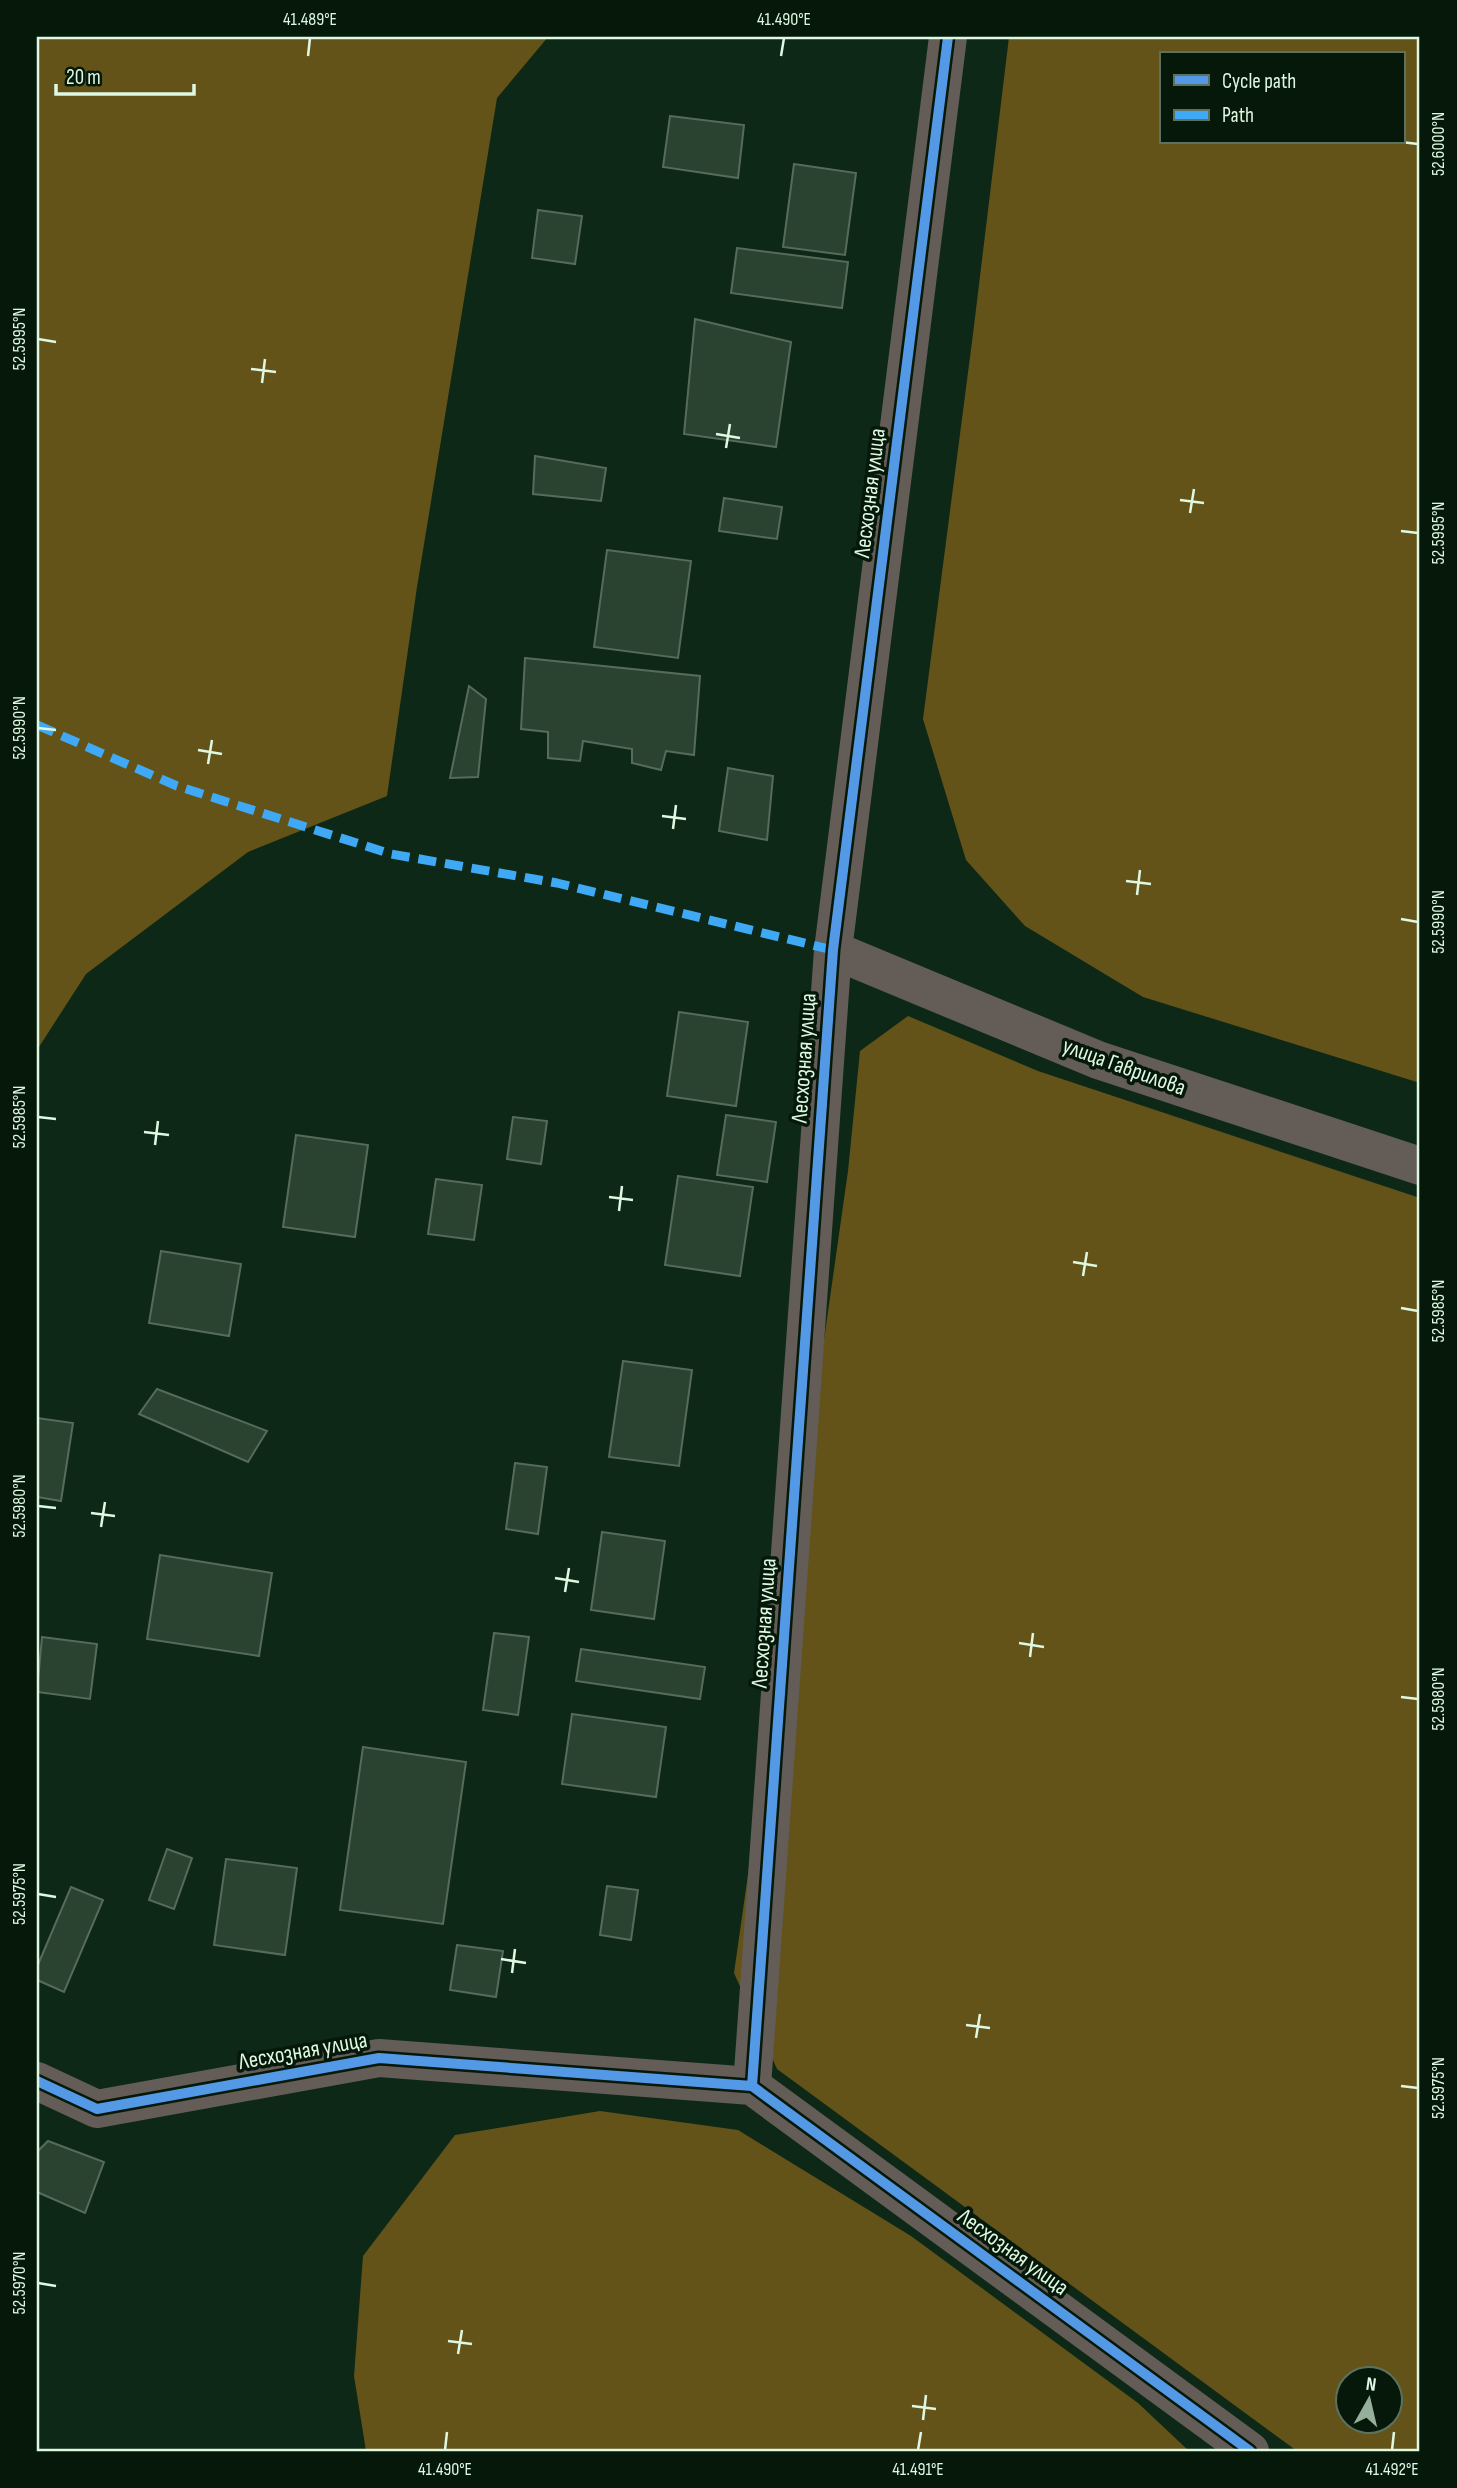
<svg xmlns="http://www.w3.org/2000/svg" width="1457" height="2488" font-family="'Sofia Sans Condensed',sans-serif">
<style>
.forest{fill:#635319;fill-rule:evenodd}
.building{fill:#294330;stroke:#566b5b;stroke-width:2}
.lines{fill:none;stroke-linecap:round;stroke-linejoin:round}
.minor{stroke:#635c57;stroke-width:38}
.tertiary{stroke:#635c57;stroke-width:38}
.quiet{stroke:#3fa9f5;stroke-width:9;stroke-dasharray:18 9;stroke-linecap:butt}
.cycleway-casing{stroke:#051809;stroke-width:15}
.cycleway{stroke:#5399e6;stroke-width:10}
.ticks{fill:none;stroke:#def8e2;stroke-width:2.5}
.labels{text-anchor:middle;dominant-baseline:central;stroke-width:7;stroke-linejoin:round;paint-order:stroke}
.street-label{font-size:23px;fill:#def8e2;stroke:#051809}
.neatline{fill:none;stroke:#def8e2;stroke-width:2.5}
.ticks-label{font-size:18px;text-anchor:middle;fill:#def8e2}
</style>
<rect width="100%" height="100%" fill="#0d2816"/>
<!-- forest -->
<g class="forest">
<polygon points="37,37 548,37 497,98 417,587 387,796 248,852 86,974 37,1050"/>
<path d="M1009,37H1420V1083L1143,997L1025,926L966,860L923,719L973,334ZM1161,54H1403V142H1161Z"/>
<path d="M908,1016L1038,1071L1420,1198V2451H1297L777,2069L734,1973L848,1171L860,1051ZM1348,2380H1390V2422H1348Z"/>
<polygon points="600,2111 738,2130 911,2236 1138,2403 1189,2451 366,2451 354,2376 363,2256 455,2135"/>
</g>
<!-- building -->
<g class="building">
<polygon points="670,116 744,125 738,178 663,167"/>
<polygon points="794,164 856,173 845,255 783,247"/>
<polygon points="538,210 582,216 575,264 532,258"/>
<polygon points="737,248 848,262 842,308 731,293"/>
<polygon points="695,319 791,342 776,447 684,434"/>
<polygon points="535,456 606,468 601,501 533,494"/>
<polygon points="724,498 782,507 777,539 719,531"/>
<polygon points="607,550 691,561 678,658 594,647"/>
<polygon points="525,658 700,676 694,755 666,751 661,770 632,763 632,749 583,741 580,761 548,758 548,732 521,729"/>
<polygon points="469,686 486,699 478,777 450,778"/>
<polygon points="728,768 773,776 767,840 719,831"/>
<polygon points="679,1012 748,1022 736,1106 667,1096"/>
<polygon points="726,1115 776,1122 767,1182 717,1175"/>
<polygon points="513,1117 547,1121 541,1164 507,1159"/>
<polygon points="296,1135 368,1145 355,1237 283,1227"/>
<polygon points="678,1176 753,1187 740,1276 665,1265"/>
<polygon points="436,1179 482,1185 474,1240 428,1234"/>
<polygon points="161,1251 241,1264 229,1336 149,1323"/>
<polygon points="623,1361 692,1370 679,1466 609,1457"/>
<polygon points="157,1389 267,1431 248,1462 139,1414"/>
<polygon points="37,1418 73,1423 61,1501 37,1497"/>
<polygon points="515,1463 547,1467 538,1534 506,1529"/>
<polygon points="602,1532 665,1541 654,1619 591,1610"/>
<polygon points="160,1555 272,1573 259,1656 147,1639"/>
<polygon points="494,1633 529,1637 518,1715 483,1710"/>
<polygon points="42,1637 97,1644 90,1699 37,1692"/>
<polygon points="581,1649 705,1667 700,1699 576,1681"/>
<polygon points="572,1714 666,1727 656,1797 562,1784"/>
<polygon points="363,1747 466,1762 443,1924 340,1910"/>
<polygon points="167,1849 192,1858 174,1909 149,1900"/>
<polygon points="226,1859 297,1868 285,1955 214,1945"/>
<polygon points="607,1886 638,1890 631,1940 600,1935"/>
<polygon points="71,1887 103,1900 64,1992 37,1980 37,1967"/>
<polygon points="457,1945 503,1951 496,1997 450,1990"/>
<polygon points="48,2141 104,2162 85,2213 37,2192 37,2152"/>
</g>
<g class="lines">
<!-- minor -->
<g class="minor">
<polyline points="37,2081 97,2109 379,2058 752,2086 1250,2451"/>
<polyline points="752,2086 833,950"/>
</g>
<!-- tertiary -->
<polyline class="tertiary" points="948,37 833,950 1098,1060 1420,1166"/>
<!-- quiet -->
<polyline class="quiet" points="37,725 177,786 391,854 557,883 833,950"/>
<defs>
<g id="cycleway">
<polyline points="37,2081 97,2109 379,2058 752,2086 1250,2451"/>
<polyline points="752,2086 833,950 948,37"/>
</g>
</defs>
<!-- cycleway casing -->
<use href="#cycleway" class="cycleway-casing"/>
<!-- cycleway -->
<use href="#cycleway" class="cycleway"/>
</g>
<!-- ticks -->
<path class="ticks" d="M308,56L310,38M781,56L784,38M1401,142L1418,144M38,339L56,342M251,369L276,372M262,383L265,359M716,434L740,438M726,448L730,424M1180,500L1204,503M1190,513L1194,489M1401,531L1418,533M38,728L56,730M198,750L222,754M208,764L212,740M662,816L686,819M673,829L676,805M1126,881L1151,884M1137,895L1140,870M1401,919L1418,922M38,1117L56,1119M144,1132L169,1135M155,1145L158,1121M609,1197L633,1200M619,1211L622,1186M1073,1262L1097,1266M1083,1276L1087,1252M1401,1308L1418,1311M38,1506L56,1508M91,1513L115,1516M101,1527L105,1502M555,1578L579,1582M565,1592L569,1568M1019,1643L1044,1647M1030,1657L1033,1633M1401,1697L1418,1699M38,1894L56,1897M501,1959L526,1963M512,1973L515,1949M966,2025L990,2028M976,2038L980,2014M1401,2086L1418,2088M38,2283L56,2286M448,2341L472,2344M458,2354L462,2330M912,2406L936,2409M923,2420L926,2395M445,2450L447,2432M918,2450L921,2432M1392,2450L1394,2432"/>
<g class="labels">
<!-- street labels -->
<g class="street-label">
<text transform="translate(870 493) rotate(-83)">Лесхозная улица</text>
<text transform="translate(804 1058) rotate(-86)">Лесхозная улица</text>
<text transform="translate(1124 1067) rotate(20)">улица Гаврилова</text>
<text transform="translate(764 1623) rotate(-86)">Лесхозная улица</text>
<text transform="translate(303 2051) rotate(-10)">Лесхозная улица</text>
<text transform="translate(1013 2252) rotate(36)">Лесхозная улица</text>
</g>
</g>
<!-- border -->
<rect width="1457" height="2488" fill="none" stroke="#051809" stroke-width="77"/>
<!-- legend -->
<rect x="1160" y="52" width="245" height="91" fill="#051809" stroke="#5c7260" stroke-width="2"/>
<rect x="1174" y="75" width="35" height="10" fill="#5399e6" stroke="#5c7260" stroke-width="2"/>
<text x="1222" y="88" font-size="21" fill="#def8e2">Cycle path</text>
<rect x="1174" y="110" width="35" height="10" fill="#3fa9f5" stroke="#5c7260" stroke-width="2"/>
<text x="1222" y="122" font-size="21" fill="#def8e2">Path</text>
<!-- north arrow -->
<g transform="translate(1369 2400) rotate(8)"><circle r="33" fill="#051809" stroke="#5c7260" stroke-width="2"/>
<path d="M0-5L12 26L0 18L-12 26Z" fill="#95af9b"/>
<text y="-10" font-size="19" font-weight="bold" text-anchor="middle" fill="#def8e2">N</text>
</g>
<!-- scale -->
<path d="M56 84v10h138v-10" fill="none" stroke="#def8e2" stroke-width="3.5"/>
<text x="66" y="84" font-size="21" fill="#def8e2" stroke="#051809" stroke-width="5" paint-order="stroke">20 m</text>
<rect x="38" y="38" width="1380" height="2412" class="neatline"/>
<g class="ticks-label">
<text x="310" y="25">41.489°E</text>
<text x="784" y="25">41.490°E</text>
<text transform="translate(1438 144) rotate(-90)" y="6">52.6000°N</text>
<text transform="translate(19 339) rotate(-90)" y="6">52.5995°N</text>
<text transform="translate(1438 533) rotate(-90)" y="6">52.5995°N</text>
<text transform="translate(19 728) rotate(-90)" y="6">52.5990°N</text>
<text transform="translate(1438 922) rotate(-90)" y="6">52.5990°N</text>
<text transform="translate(19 1117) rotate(-90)" y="6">52.5985°N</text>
<text transform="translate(1438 1311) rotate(-90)" y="6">52.5985°N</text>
<text transform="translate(19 1506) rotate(-90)" y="6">52.5980°N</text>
<text transform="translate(1438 1699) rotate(-90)" y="6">52.5980°N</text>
<text transform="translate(19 1894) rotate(-90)" y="6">52.5975°N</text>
<text transform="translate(1438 2088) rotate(-90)" y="6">52.5975°N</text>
<text transform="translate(19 2283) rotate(-90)" y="6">52.5970°N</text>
<text x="445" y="2475">41.490°E</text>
<text x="918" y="2475">41.491°E</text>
<text x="1392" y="2475">41.492°E</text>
</g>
</svg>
